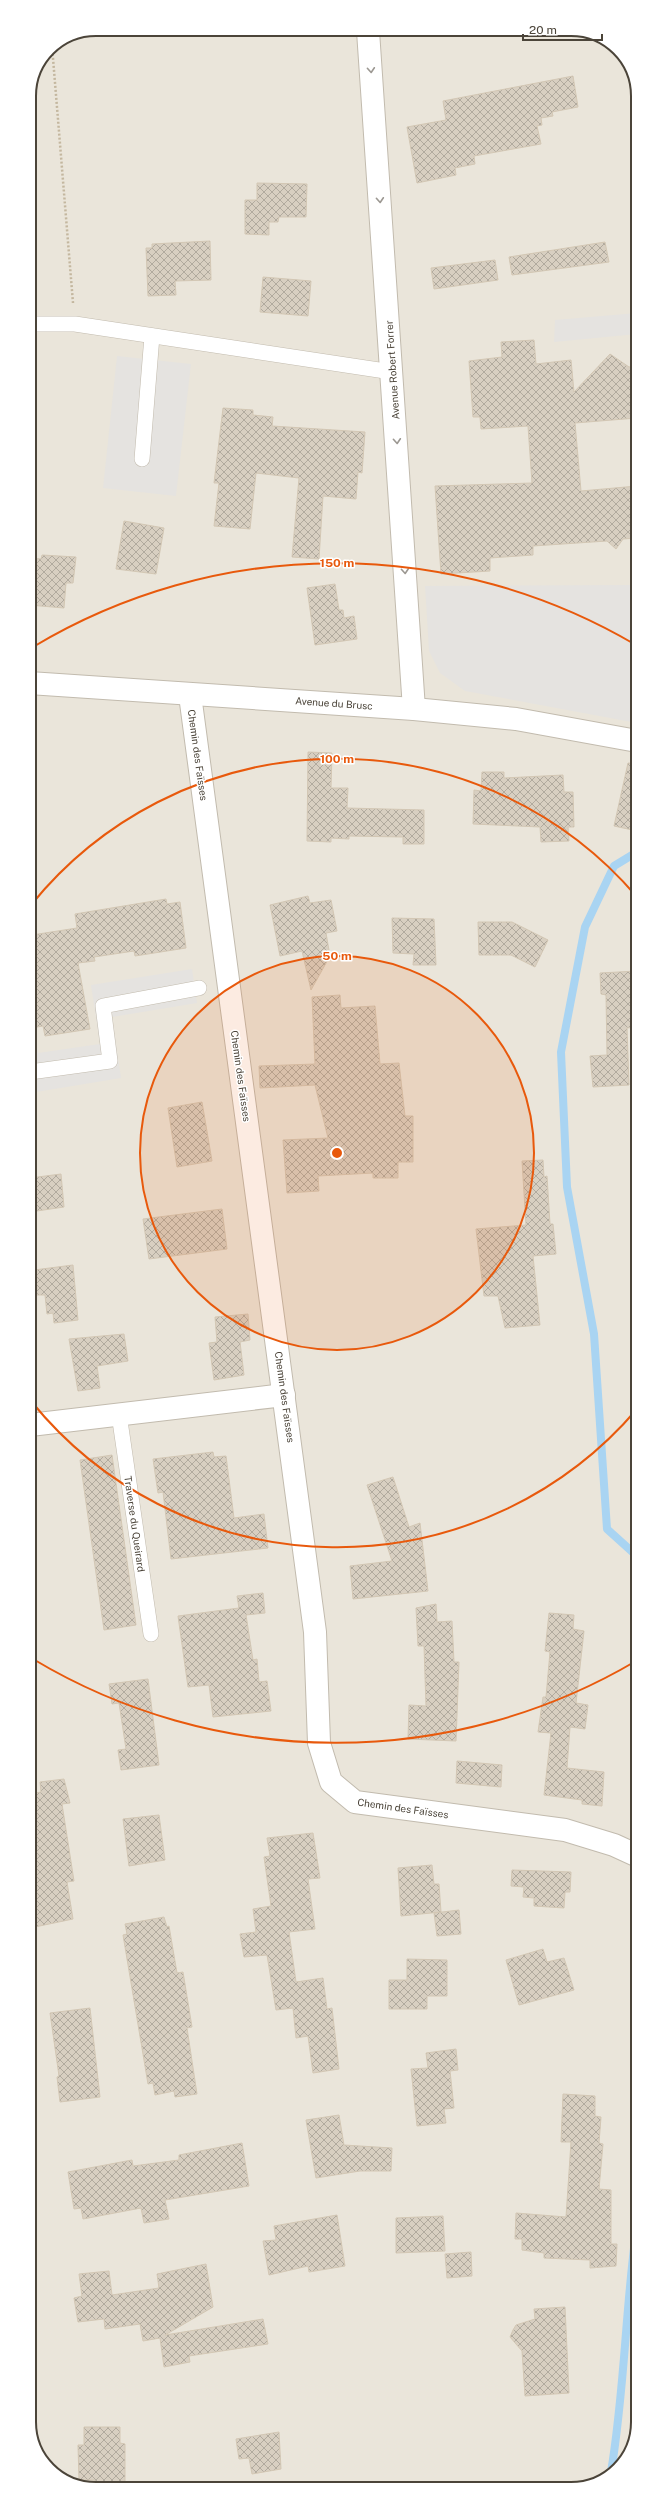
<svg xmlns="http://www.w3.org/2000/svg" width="667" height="2518" font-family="'Public Sans',sans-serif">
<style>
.residential{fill:#eae5da}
.parking{fill:#e5e3e0}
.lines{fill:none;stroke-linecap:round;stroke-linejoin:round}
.stream{stroke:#a9d4f2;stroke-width:8}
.building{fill:url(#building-cross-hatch);stroke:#d3c7b4}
.service-casing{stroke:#c2bbae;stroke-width:16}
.minor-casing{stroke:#c2bbae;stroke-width:24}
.tertiary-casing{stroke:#c2bbae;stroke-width:24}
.path{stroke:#c4b79f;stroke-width:2.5;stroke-dasharray:2 2;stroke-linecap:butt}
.service{stroke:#fff;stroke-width:15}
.minor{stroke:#fff;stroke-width:22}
.tertiary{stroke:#fff;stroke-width:22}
.oneway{stroke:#9c9892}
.ring{fill:none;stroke:#e8590c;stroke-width:2}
.labels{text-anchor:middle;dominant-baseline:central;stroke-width:3;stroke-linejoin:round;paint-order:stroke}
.street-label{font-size:10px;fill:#4b4439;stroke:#fff}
.rim{fill:none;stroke:#4b4439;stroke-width:2}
.centre{fill:#e8590c;stroke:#fff;stroke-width:2}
.ring-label{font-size:12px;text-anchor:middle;font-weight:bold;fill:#e8590c;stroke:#fff;stroke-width:3;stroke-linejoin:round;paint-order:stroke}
</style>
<defs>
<pattern id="building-cross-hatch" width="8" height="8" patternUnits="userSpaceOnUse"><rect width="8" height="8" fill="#d8cfc1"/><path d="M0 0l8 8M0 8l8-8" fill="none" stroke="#b1aa9e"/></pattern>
</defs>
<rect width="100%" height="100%" fill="#f6f3ec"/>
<!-- residential -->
<polygon class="residential" points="580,30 618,48 637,83 638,2423 622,2466 584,2488 91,2489 51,2472 30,2435 29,95 34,70 49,48 70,34"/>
<!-- parking -->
<g class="parking">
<polygon points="637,313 637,334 554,342 555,320"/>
<polygon points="117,356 191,364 176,496 103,488"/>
<polygon points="637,585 637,723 465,691 440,673 429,651 425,586"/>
<polygon points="192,969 197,1003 112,1017 121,1078 30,1093 29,1000 38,1053 100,1044 91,985"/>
</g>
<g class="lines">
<!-- stream -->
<g class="stream">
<polyline points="637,852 614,866 585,927 561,1052 567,1187 594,1334 607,1529 638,1557"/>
<path d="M611,2472C624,2395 625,2318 635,2240L638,2237"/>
</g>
</g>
<!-- building -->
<g class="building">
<polygon points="573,76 578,107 552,112 553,116 541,118 542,125 537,126 541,144 474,156 475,164 455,168 456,175 417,183 407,127 446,120 443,101"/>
<polygon points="257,183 307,184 306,217 279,217 278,222 269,222 269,235 245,234 245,200 257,200"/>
<polygon points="210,241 211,280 175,281 176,295 148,296 146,248 152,248 152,244"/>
<polygon points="605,242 609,262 512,275 509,257"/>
<polygon points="495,260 498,280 434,289 431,268"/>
<polygon points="263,277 311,281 308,316 260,312"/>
<polygon points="534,340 536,364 571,360 574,392 610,354 629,367 637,366 637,418 575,423 581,491 637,486 637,538 623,539 616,549 607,541 533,546 533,555 490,558 490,571 441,574 435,486 532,483 528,426 481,429 480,417 473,417 469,361 502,357 501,342"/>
<polygon points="223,408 253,410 253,415 273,417 272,426 365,432 362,473 358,472 356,499 323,496 319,559 292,557 299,478 256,473 250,529 214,526 219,483 214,483"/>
<polygon points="124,521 164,528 156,574 116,569"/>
<polygon points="42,555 76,557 73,583 66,583 64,608 29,605 29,558 41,559"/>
<polygon points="335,584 339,610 343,610 344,618 354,616 357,639 315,645 307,588"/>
<polygon points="308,752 332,753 331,788 348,788 347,808 424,810 424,844 403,844 403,837 349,836 349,839 331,838 331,842 307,841"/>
<polygon points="628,763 637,764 637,831 614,826"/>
<polygon points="482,772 504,772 504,778 563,775 564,792 573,792 574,827 568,827 569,841 541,842 540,827 473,824 474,790 481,791"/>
<polygon points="308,896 310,903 331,900 337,931 326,933 330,956 311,990 302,951 280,956 270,905"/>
<polygon points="166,899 167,904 180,902 186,948 135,956 134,951 94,957 95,961 78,963 90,1029 45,1036 43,1026 37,1027 29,970 29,947 33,946 32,935 77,928 75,914"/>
<polygon points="392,918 434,919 436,965 413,965 414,954 393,953"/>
<polygon points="478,922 512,922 548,940 535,967 511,955 479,955"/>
<polygon points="637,971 637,1027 627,1028 629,1085 593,1087 590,1056 607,1055 606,995 601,994 600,973"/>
<polygon points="340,995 341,1008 375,1006 380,1064 399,1063 405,1116 413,1116 413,1162 398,1162 398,1178 373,1178 373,1173 318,1176 319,1191 287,1193 283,1140 328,1138 315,1085 260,1088 259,1066 315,1064 312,997"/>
<polygon points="202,1102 212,1161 177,1167 168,1108"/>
<polygon points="543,1160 544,1177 547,1176 550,1224 553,1224 556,1254 533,1256 540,1325 505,1328 498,1296 484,1296 476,1229 526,1225 522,1161"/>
<polygon points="61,1174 64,1207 30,1212 30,1178"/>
<polygon points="222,1209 227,1249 149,1259 143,1219"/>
<polygon points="73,1265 78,1320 54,1323 53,1313 47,1314 45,1295 37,1295 34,1270"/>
<polygon points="248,1314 250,1340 240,1342 244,1375 214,1380 209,1343 217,1342 215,1317"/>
<polygon points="124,1334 128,1361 97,1366 100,1388 78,1391 69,1339"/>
<polygon points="213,1452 214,1457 226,1456 234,1518 264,1514 268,1548 171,1559 163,1492 158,1493 153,1459"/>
<polygon points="112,1455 136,1625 104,1630 80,1460"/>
<polygon points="393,1477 409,1527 420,1523 428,1591 353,1599 350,1566 392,1561 367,1485"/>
<polygon points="263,1593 265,1613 246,1615 253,1660 257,1659 259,1682 267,1681 271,1711 213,1717 209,1685 188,1687 178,1616 239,1608 237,1596"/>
<polygon points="436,1604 437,1622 452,1621 454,1662 459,1662 456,1741 408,1739 409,1705 426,1706 424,1646 418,1646 416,1608"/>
<polygon points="549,1613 574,1615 573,1629 584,1631 576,1703 588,1705 585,1729 570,1727 567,1768 604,1772 602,1806 582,1804 582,1800 544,1795 551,1733 538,1732 543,1697 546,1697 550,1652 545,1651"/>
<polygon points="148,1679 159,1765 121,1770 118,1750 126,1749 119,1703 112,1704 109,1684"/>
<polygon points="457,1761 502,1765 501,1787 456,1783"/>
<polygon points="64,1779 70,1803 62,1804 74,1881 67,1882 73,1919 30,1928 30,1794 41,1792 40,1782"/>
<polygon points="159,1815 165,1860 129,1866 123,1819"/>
<polygon points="313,1833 320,1878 308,1879 315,1929 289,1932 296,1982 323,1978 327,2009 332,2008 339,2069 313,2073 308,2036 296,2038 293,2008 276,2010 267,1955 244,1957 240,1934 256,1932 253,1909 271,1906 264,1857 270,1856 267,1838"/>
<polygon points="432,1865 434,1884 439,1884 441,1912 401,1916 398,1868"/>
<polygon points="512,1870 571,1872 570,1892 565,1892 564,1908 534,1906 534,1898 523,1897 524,1887 511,1886"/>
<polygon points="459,1910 461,1934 437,1936 434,1913"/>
<polygon points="164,1917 167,1927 169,1926 177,1973 183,1972 192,2027 187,2028 197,2094 175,2097 174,2091 155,2095 153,2083 148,2084 123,1935 127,1934 125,1924"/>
<polygon points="543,1949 547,1962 564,1958 574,1990 519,2005 506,1960"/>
<polygon points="407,1959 447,1960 447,1996 427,1996 427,2009 389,2009 389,1980 407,1980"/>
<polygon points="90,2008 100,2097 60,2102 57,2077 59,2076 50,2013"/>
<polygon points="456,2049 458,2070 450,2071 454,2108 444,2109 446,2123 417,2126 411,2069 428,2068 426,2053"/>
<polygon points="563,2094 595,2096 595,2116 601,2117 599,2143 603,2144 599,2189 611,2190 611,2244 617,2244 616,2266 590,2268 590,2260 544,2258 544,2253 522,2250 522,2239 515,2239 516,2213 566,2217 571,2142 561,2142"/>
<polygon points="339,2115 344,2145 392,2148 391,2171 360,2171 316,2178 306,2120"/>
<polygon points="242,2143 249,2186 165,2200 169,2219 144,2223 141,2208 83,2219 81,2208 74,2209 68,2172 132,2160 133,2166 179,2160 179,2155"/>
<polygon points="337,2215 345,2266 309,2272 308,2266 269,2275 263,2241 276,2240 274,2226"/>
<polygon points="443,2216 445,2251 396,2253 396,2218"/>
<polygon points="471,2252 472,2276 447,2278 445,2254"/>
<polygon points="206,2264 213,2307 165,2335 263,2319 268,2344 189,2356 190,2362 164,2367 160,2338 143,2341 140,2324 105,2329 104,2319 78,2322 74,2298 82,2296 79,2274 109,2271 112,2295 159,2288 157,2274"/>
<polygon points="565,2307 569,2393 525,2396 522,2351 510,2337 513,2330 516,2325 535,2319 534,2309"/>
<polygon points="84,2427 120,2427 120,2443 125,2444 125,2489 95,2489 95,2480 79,2480 78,2445 84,2445"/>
<polygon points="279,2432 281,2469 252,2474 249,2458 239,2459 236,2439"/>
</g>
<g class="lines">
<defs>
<g id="service">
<polyline points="29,324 75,324 392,372"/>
<polyline points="142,459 152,336"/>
<polyline points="30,1072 110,1061 103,1006 199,988"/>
<polyline points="119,1414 151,1634"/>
</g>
<g id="minor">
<polyline points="368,31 414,709"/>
<polyline points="190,695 315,1632 319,1743 331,1782 355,1802 565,1830 614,1845 638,1856"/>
<polyline points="30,1425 284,1395"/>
</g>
<polyline id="tertiary" points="29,683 414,709 516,719 637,741"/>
</defs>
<!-- service casing -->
<use href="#service" class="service-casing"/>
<!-- minor casing -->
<use href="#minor" class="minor-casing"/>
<!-- tertiary casing -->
<use href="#tertiary" class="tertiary-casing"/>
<!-- path -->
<polyline class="path" points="52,46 73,303"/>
<!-- service -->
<use href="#service" class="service"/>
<!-- minor -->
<use href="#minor" class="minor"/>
<!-- tertiary -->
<use href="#tertiary" class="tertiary"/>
</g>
<!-- one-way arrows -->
<defs><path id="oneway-chevron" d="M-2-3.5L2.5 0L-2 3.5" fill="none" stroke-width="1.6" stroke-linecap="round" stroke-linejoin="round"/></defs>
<g class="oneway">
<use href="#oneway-chevron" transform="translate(371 70) rotate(86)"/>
<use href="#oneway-chevron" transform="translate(380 200) rotate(86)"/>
<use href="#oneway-chevron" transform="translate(397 441) rotate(86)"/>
<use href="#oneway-chevron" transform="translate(405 571) rotate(86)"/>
</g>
<!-- distance rings -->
<circle cx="337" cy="1153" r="197" fill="#e8590c" fill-opacity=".12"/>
<g class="ring">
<circle cx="337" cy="1153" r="197"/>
<path d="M637 1409A394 394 0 0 1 31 1401M31 905A394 394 0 0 1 637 897"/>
<path d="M636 1661A590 590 0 0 1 33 1659M33 647A590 590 0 0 1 636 645"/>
</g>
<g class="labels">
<!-- street labels -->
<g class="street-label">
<text transform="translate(392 370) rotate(-94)">Avenue Robert Forrer</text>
<text transform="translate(334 703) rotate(4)">Avenue du Brusc</text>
<text transform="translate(198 755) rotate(82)">Chemin des Faïsses</text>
<text transform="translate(241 1076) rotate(82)">Chemin des Faïsses</text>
<text transform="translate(285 1397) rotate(82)">Chemin des Faïsses</text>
<text transform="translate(135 1524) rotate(82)">Traverse du Queirard</text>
<text transform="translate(403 1808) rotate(8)">Chemin des Faïsses</text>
</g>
</g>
<!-- crop -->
<path d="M0 0H667V2518H0ZM96 36H571A60 60 0 0 1 631 96V2422A60 60 0 0 1 571 2482H96A60 60 0 0 1 36 2422V96A60 60 0 0 1 96 36Z" fill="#fff" fill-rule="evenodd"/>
<path class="rim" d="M96 36H571A60 60 0 0 1 631 96V2422A60 60 0 0 1 571 2482H96A60 60 0 0 1 36 2422V96A60 60 0 0 1 96 36Z"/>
<circle cx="337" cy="1153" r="6" class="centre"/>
<g class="ring-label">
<text x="337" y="567">150 m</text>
<text x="337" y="763">100 m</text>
<text x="337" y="960">50 m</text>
</g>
<!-- scale -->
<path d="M523 34v6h79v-6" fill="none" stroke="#4b4439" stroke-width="2"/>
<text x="529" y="34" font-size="12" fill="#4b4439" stroke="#ffffff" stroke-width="3" paint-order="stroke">20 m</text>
</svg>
